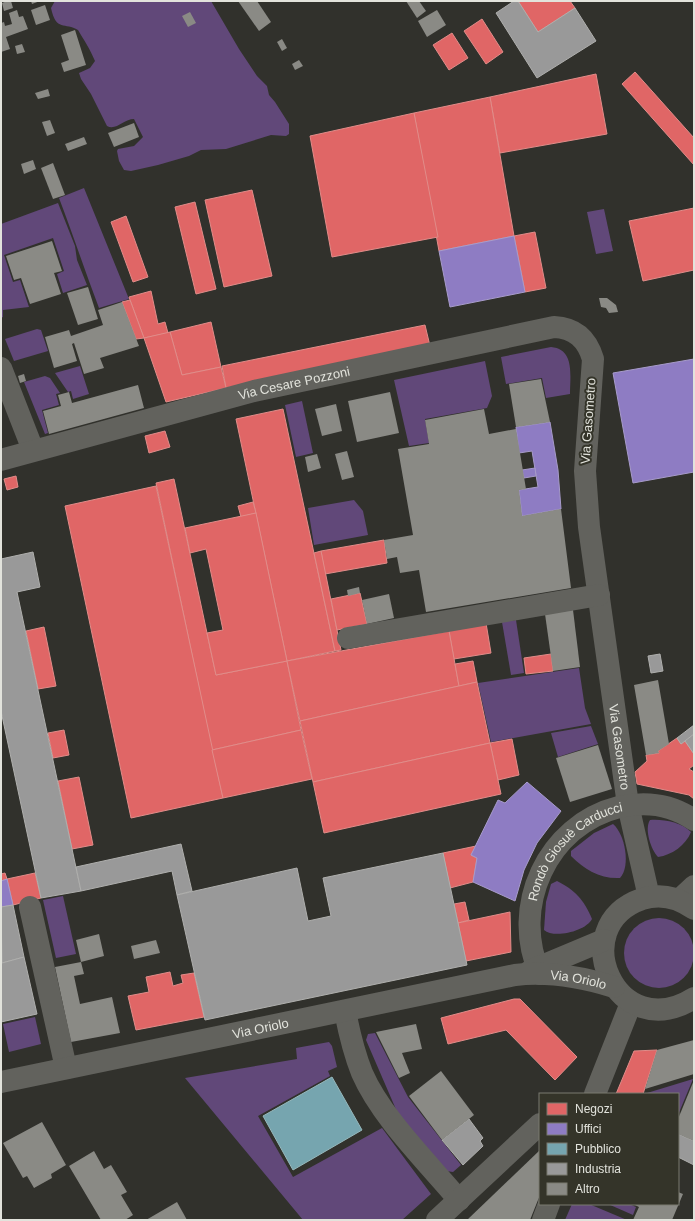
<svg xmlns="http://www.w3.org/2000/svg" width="695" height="1221" font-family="Helvetica,sans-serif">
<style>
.green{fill:#614879}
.shops{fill:#e06666;stroke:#e18c89}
.offices{fill:#8e7cc3;stroke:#a79bca}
.public{fill:#76a5af;stroke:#96b8bc}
.industry{fill:#999;stroke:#afafad}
.building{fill:#8a8a85}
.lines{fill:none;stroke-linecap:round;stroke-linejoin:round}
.pedestrian{stroke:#62625d;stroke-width:22}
.minor{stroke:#62625d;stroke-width:22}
.tertiary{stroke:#62625d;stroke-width:22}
.labels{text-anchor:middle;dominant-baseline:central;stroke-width:4;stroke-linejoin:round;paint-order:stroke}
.street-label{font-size:13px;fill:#e2e3dc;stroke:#343429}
</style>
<rect width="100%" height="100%" fill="#31312c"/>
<!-- green -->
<g class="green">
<path d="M55,1H211L239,49L257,76L267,86L269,95L275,102L289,124V134L286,136L271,135L226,149L201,150L189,156L158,165L131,171L124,170L119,161L117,151L118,149L134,146L143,137L134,119C124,119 116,131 107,126L91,94L81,79L79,73L90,68L95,61C90,49 84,40 78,30C65,22 56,32 51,8Z"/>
<path d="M84,188L129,299L99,308C85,271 73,235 59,198Z"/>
<polygon points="58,203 75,246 77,260 87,285 63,293 57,274 64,271 53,238 4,255 13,282 20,280 29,307 3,310 3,317 1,318 1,224"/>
<polygon points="604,209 613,251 596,254 587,212"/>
<polygon points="37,329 41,330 48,351 14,361 5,339"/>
<path d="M551,347C575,349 570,376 570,394L546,398L542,378L506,384L501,357Z"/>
<polygon points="485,361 492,396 487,408 425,419 429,443 409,446 394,380"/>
<polygon points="80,366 89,394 73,399 71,391 68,392 55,373"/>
<polygon points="45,376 50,378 60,393 56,394 59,405 42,410 48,433 45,434 24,382"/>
<polygon points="302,401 313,453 296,457 285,405"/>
<polygon points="354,500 363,511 368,535 314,545 308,508"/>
<polygon points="516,620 524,673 511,675 502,622"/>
<polygon points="579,668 585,708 591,724 491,742 478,683"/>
<polygon points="591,726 598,744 558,757 551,733"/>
<path d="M650,820C663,819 681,822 691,832C686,845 672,855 658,857C651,850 644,829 650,820Z"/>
<path d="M613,824C625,834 631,866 620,878C600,879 585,870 571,856V851L594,833Z"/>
<path d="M557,881C575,890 584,900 592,919C586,931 554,939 544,930L546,902L551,884Z"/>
<polygon points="63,896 76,954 56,958 43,900"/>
<circle cx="659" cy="953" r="35"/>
<polygon points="35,1017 41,1044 9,1052 3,1024"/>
<polygon points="375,1033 408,1097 461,1165 453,1172 446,1171 398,1114 366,1040 368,1034"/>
<polygon points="329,1042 332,1046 337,1067 328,1071 330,1076 258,1116 293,1177 382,1128 431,1194 402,1220 303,1220 185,1078 297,1059 296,1048"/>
<polygon points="693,1079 678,1115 678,1094 647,1093"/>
<polygon points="572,1204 589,1204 627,1220 565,1220"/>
<polygon points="608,1204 629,1204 636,1207 633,1215"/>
</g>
<!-- shops -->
<g class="shops">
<polygon points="518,1 570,1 575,8 538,32"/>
<polygon points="482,19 503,52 486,64 464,31"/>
<polygon points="452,33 468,58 449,70 433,45"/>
<polygon points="635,72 694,138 694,165 622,84"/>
<polygon points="596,74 607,134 500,153 490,97"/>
<polygon points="490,97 514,236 439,251 414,113"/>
<polygon points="414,113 438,237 332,257 310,136"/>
<polygon points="252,190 272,276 224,287 205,200"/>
<polygon points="195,202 216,289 196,294 175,207"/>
<polygon points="694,208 694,270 643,281 629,221"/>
<polygon points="126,216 148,277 133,282 111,222"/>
<polygon points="535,232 546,288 525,292 514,236"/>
<polygon points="151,291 158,324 165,322 168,333 144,338 129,297"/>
<polygon points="130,300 144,338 136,339 122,302"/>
<polygon points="211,322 221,367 182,375 170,332"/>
<polygon points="425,325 430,346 226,388 222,366"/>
<polygon points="170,332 182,375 221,367 226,388 166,402 144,338"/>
<polygon points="283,409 335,651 287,661 236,419"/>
<polygon points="165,431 170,447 149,453 145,436"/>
<polygon points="16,476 18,487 7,490 4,479"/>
<polygon points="174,479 216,675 287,661 301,730 212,750 156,483"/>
<polygon points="156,486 223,798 131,818 65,506"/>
<polygon points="253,502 256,513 241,517 238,506"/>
<polygon points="256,513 287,661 216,675 207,633 223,630 206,549 190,553 185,528"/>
<polygon points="384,540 387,563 325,574 321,551"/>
<polygon points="321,551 341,650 335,651 314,553"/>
<polygon points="360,593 367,624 337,630 331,599"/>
<polygon points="486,623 491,653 454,659 449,631"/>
<polygon points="44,627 56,686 38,689 26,631"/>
<polygon points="449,631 459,686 300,721 287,661"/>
<polygon points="551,654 553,671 526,674 524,658"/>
<polygon points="473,661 477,682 459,686 455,664"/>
<polygon points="477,682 490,743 313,782 300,721"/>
<polygon points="64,730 69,755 53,758 48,733"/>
<polygon points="301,730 312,779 223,798 212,750"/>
<polygon points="677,738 681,744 685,741 694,754 694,765 689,769 694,772 694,799 689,795 637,784 635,772 647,761 646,755 659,753 658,751"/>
<polygon points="512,739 519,775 498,780 490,743"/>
<polygon points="490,743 501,794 324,833 313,782"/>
<polygon points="79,777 93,845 72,849 58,781"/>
<polygon points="476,846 471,855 477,858 473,882 450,888 443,853"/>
<polygon points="5,873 7,879 1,881 1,874"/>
<polygon points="35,873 41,898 13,905 7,879"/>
<polygon points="465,902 469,920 458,923 454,904"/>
<polygon points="510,912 511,952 466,961 458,923"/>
<polygon points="170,972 173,986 183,983 181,975 194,973 204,1017 136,1030 128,996 149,992 146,977"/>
<polygon points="514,999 520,999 577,1057 555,1080 506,1030 448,1044 441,1018"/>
<polygon points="657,1050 643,1094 616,1094 634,1051"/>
</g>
<!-- offices -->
<g class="offices">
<polygon points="514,236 525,292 450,307 439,251"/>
<polygon points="694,359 694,472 633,483 613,373"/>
<polygon points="550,422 558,470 561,509 522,516 519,490 538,487 532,451 519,453 516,427"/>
<polygon points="535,468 536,476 524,478 522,470"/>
<polygon points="527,782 561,811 537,843 524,870 515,901 473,882 477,858 471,855 498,800 505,803"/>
<polygon points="7,879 13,905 1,907 1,881"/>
</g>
<!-- public -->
<polygon class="public" points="332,1077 362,1130 293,1170 263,1116"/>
<!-- industry -->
<g class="industry">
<polygon points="514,1 518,1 538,32 575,8 596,41 537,78 496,13"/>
<polygon points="33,552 40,587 17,592 81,891 41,898 1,711 1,559"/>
<polygon points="660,654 663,671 651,673 648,656"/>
<polygon points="694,725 694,734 681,744 677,738"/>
<polygon points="694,734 694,754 685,741"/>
<polygon points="181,844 192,891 177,895 172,871 81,891 76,867"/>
<polygon points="443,853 467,965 205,1020 177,895 297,868 308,921 331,916 323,878"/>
<polygon points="13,905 24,957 2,963 1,907"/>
<polygon points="24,957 37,1014 1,1022 1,960 2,963"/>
<polygon points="469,1119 483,1138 480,1141 483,1146 463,1165 442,1140"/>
<polygon points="678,1134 694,1141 694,1165 678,1157"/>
</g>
<!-- building -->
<g class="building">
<polygon points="7,1 11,1 13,8 4,11 2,3"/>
<polygon points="31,1 40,1 32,4"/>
<polygon points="238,1 257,1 271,22 259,31"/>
<polygon points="406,1 419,1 426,11 417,18"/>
<polygon points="45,5 50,20 36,25 31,10"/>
<polygon points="17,10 19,17 23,16 28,29 6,37 10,49 1,52 1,23 4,22 5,26 12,24 9,13"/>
<polygon points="437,10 446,25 427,37 418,21"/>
<polygon points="190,12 196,23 188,27 182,16"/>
<polygon points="75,30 86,65 64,72 61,63 69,60 61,35"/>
<polygon points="282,39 287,48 282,51 277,42"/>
<polygon points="22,44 25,52 17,54 15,46"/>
<polygon points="299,60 303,66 295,70 292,64"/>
<polygon points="48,89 50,96 38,99 35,93"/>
<polygon points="50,120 55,133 47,136 42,122"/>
<polygon points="134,123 139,137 114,147 108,133"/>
<polygon points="84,137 87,144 68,151 65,144"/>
<polygon points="33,160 36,169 24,174 21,164"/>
<polygon points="53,163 65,195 53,199 41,168"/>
<polygon points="52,241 62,271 54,273 61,294 30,304 21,278 14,280 6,256"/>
<polygon points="88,287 98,319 78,325 67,293"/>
<polygon points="599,298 607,298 616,305 618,312 609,313 606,308 601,307"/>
<polygon points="122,302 139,346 100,358 104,368 84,374 74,343 72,344 77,361 54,368 45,337 69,330 71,336 103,325 98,310"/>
<polygon points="24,374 26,381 20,383 18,376"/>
<polygon points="541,379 550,422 516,427 509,384"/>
<polygon points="138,385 144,408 49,434 43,411 61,406 58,395 69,392 72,403"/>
<polygon points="390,392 399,433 357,442 348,401"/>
<polygon points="336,404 342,431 322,436 315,409"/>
<polygon points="484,409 489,434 516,429 526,489 519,490 522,516 561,509 571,588 426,612 419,570 400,573 397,557 387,559 384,540 413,535 398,449 429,444 425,420"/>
<polygon points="347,451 354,477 342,480 335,454"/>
<polygon points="317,454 321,468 308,472 305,457"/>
<polygon points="359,587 360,593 348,596 347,590"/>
<polygon points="389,594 394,618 367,624 362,600"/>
<polygon points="573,610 580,667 553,671 545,614"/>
<polygon points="658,680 669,744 658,751 659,753 646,755 634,685"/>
<polygon points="598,745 612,789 570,802 556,758"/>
<polygon points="99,934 104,956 81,962 84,974 74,976 80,1004 112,997 120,1033 71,1042 55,967 81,962 76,940"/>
<polygon points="156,940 160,953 134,959 131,946"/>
<polygon points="416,1024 422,1049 402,1053 410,1073 399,1078 376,1032"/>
<polygon points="694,1040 694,1074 645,1089 657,1050"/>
<polygon points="441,1071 474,1115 442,1140 409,1096"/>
<polygon points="694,1080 694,1141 678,1134 678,1119"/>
<polygon points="42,1122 66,1165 51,1174 52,1178 34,1188 27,1176 23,1178 3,1143"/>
<polygon points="540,1150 540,1195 530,1220 467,1220"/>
<polygon points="94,1151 104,1169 111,1165 127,1192 121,1195 133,1215 125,1220 101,1220 69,1166"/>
<polygon points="678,1192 683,1194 672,1220 633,1220 639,1207 633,1204 678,1204"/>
<polygon points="177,1202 187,1220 146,1220"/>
</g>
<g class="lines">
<!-- pedestrian -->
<g class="pedestrian">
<path d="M345,1011C349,1032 354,1053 362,1073C381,1117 428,1163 459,1200"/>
<polyline points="437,1220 540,1124"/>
</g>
<!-- minor -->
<g class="minor">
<polyline points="1,368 33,450"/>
<path id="s1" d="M1,460L254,391L554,327C575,328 587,339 593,359L585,471L589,527L628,805L649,897"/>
<polyline points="348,638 599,595"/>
<polyline points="679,900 694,886"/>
<polyline points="30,907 66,1068"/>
<path id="s2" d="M540,974C510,907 547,825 619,807C646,801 671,804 694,820"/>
<polyline points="595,1094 631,1003"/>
<polyline points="543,1220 549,1204"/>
</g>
<!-- tertiary -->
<g class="tertiary">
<path d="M694,909C679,898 661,893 642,899C564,926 616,1047 694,998"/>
<polyline points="530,971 604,940"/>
<path id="s3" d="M1,1082L515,975C549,971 582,977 614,987"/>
</g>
</g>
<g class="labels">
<!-- street labels -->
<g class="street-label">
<text stroke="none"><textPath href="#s1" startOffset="303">Via Cesare Pozzoni</textPath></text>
<text transform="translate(588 421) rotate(-86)">Via Gasometro</text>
<text stroke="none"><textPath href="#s1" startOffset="1014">Via Gasometro</textPath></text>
<text stroke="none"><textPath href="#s2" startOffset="144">Rondò Giosuè Carducci</textPath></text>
<text stroke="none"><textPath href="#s3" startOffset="589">Via Oriolo</textPath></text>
<text stroke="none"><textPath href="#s3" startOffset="265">Via Oriolo</textPath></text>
</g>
</g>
<!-- border -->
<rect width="695" height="1221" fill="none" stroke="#e2e3dc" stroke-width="4"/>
<!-- legend -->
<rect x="539" y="1093" width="140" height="112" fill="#343429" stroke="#7a7a71"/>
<rect x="547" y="1103" width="20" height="12" fill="#e06666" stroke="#7a7a71"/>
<text x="575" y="1113" font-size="12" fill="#e2e3dc">Negozi</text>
<rect x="547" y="1123" width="20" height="12" fill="#8e7cc3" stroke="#7a7a71"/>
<text x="575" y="1133" font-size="12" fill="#e2e3dc">Uffici</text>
<rect x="547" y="1143" width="20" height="12" fill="#76a5af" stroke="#7a7a71"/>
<text x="575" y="1153" font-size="12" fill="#e2e3dc">Pubblico</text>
<rect x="547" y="1163" width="20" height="12" fill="#999999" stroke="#7a7a71"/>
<text x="575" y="1173" font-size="12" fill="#e2e3dc">Industria</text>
<rect x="547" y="1183" width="20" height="12" fill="#8a8a85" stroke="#7a7a71"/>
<text x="575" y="1193" font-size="12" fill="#e2e3dc">Altro</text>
</svg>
